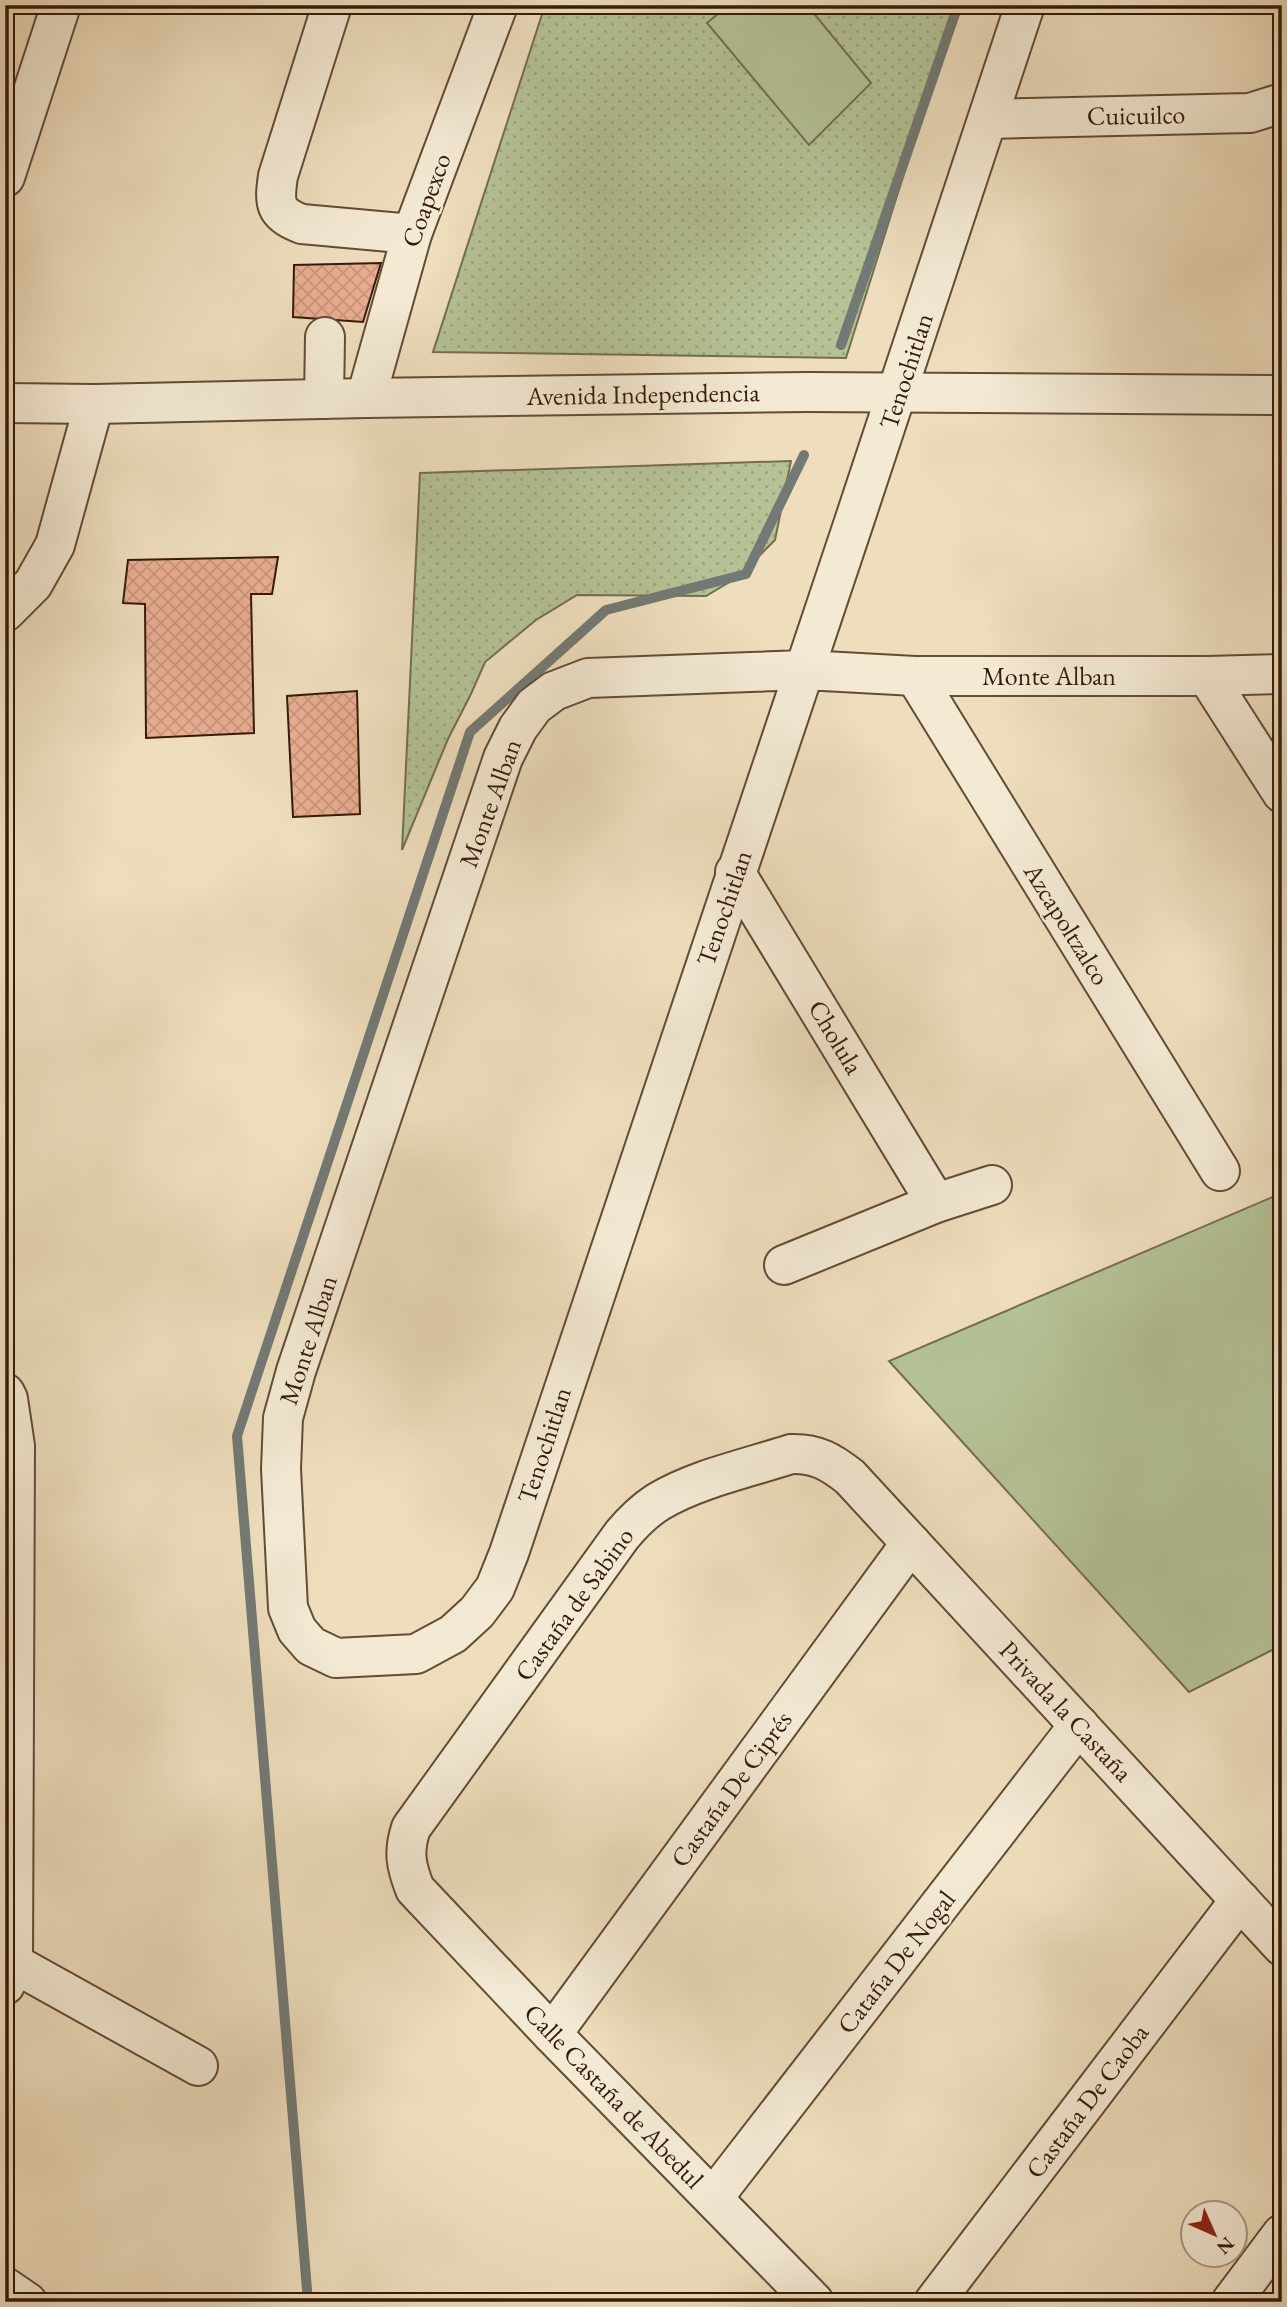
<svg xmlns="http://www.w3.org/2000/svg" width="1287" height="2307" font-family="'EB Garamond',serif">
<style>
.green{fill:url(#green-dots);stroke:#746e4f;stroke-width:2}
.pitch{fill:#b4c295;stroke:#746e4f;stroke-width:2}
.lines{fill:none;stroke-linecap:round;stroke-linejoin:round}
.stream{stroke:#737a74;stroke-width:10}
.building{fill:url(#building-cross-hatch);stroke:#341b09;stroke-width:2}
.minor-casing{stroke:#624c36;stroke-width:42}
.minor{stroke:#f4ead4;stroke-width:38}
.labels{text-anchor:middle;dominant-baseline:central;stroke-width:5;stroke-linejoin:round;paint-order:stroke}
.street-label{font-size:26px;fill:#341b09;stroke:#f4ead4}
</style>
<defs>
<pattern id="green-dots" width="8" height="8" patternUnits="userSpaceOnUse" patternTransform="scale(1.75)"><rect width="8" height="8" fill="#b4c295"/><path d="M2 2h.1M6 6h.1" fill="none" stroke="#9ba67f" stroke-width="1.8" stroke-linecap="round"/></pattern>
<pattern id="building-cross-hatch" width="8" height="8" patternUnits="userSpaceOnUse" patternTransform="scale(1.75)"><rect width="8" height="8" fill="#e8ad90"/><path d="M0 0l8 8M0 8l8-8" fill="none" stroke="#c8947b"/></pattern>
</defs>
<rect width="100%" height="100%" fill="#eedebd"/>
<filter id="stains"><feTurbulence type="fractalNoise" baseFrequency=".00286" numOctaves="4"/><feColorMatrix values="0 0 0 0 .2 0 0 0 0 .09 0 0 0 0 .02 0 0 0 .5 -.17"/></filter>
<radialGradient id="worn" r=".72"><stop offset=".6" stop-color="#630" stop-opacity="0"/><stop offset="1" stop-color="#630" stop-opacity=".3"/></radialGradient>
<!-- green -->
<g class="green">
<polygon points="545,5 957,5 846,358 433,352"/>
<polygon points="791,461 775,540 738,577 706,596 577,595 536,620 485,662 471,694 448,739 402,850 420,473"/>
</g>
<!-- pitch -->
<g class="pitch">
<polygon points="729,5 807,5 871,83 809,145 707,23"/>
<polygon points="1282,1193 1282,1645 1189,1692 889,1361"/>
</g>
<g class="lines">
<!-- stream -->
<g class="stream">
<polyline points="841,345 958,5"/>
<polyline points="308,2302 237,1436 470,732 606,610 746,574 804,455"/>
</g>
</g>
<!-- building -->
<g class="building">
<polygon points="381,263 363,322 293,317 294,265"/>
<polygon points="278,557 272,594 251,594 254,733 146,738 145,604 123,603 128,560"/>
<polygon points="357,691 360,814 293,817 287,696"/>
</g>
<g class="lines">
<defs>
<g id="minor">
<path d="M332,5L278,176C274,203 274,214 302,224L412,234"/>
<path d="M1025,5C856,522 680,1037 509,1553L495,1588L477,1612L453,1634L416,1654L336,1658L311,1646L297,1630L288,1608L281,1469L283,1418L296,1371L503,758L518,728L534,706L554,691L588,678L805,670L915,676H1207L1282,674"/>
<polyline points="988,119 1250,113 1282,103"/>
<polyline points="5,177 61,5"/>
<polyline points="366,398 412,234 498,5"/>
<polyline points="324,399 325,337"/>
<polyline points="5,403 94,404 366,398 807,392 1282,395"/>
<polyline points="5,612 33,584 55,545 94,404"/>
<polyline points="915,676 1220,1171"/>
<polyline points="1207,676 1282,793"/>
<polyline points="735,872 936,1203"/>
<polyline points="784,1265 936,1203 992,1185"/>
<polyline points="5,1393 8,1399 15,1446 13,1963 5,1985"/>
<polyline points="13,1963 198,2066"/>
<polyline points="552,2034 911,1543"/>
<polyline points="713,2198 1079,1725"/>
<polyline points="5,2287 27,2302"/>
<path d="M814,2302L552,2034L415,1889C406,1866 403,1852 411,1828L622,1535C632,1523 644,1511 658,1502C696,1479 748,1468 791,1454C816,1453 831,1462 850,1477L1282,1946"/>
<polyline points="934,2302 1240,1900"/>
<polyline points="1231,2302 1282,2234"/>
</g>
</defs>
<!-- minor casing -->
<use href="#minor" class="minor-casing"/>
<!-- minor -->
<use href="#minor" class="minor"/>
</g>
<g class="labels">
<!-- street labels -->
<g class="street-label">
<text transform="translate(1136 115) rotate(-1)">Cuicuilco</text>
<text transform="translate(426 200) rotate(-70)">Coapexco</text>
<text transform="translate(906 371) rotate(-72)">Tenochitlan</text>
<text transform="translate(643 394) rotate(-1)">Avenida Independencia</text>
<text x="1049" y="676">Monte Alban</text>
<text transform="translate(490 803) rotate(-70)">Monte Alban</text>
<text transform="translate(724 908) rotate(-71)">Tenochitlan</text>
<text transform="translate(1067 924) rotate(58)">Azcapoltzalco</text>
<text transform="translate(836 1037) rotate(59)">Cholula</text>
<text transform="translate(308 1340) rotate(-72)">Monte Alban</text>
<text transform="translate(544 1445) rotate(-72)">Tenochitlan</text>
<text transform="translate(574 1604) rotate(-54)">Castaña de Sabino</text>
<text transform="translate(1066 1711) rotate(47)">Privada la Castaña</text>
<text transform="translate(731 1789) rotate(-54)">Castaña De Ciprés</text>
<text transform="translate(896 1962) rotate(-52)">Cataña De Nogal</text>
<text transform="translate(614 2096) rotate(46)">Calle Castaña de Abedul</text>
<text transform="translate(1087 2101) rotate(-53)">Castaña De Caoba</text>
</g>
</g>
<!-- margin -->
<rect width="1287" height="2307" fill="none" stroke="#eedebd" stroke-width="28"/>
<rect x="7" y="7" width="1273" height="2293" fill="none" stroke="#341b09" stroke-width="3.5"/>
<rect x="14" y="14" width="1259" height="2279" fill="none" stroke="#341b09" stroke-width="2"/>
<!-- north arrow -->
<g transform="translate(1214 2234) rotate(135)"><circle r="33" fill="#f4ead4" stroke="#a79783" stroke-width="2"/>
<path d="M0-5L12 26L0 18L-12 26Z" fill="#8f2418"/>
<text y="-10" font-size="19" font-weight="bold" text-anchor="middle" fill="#341b09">N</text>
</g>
<rect width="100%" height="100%" filter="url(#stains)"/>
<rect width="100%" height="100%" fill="url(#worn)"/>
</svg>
